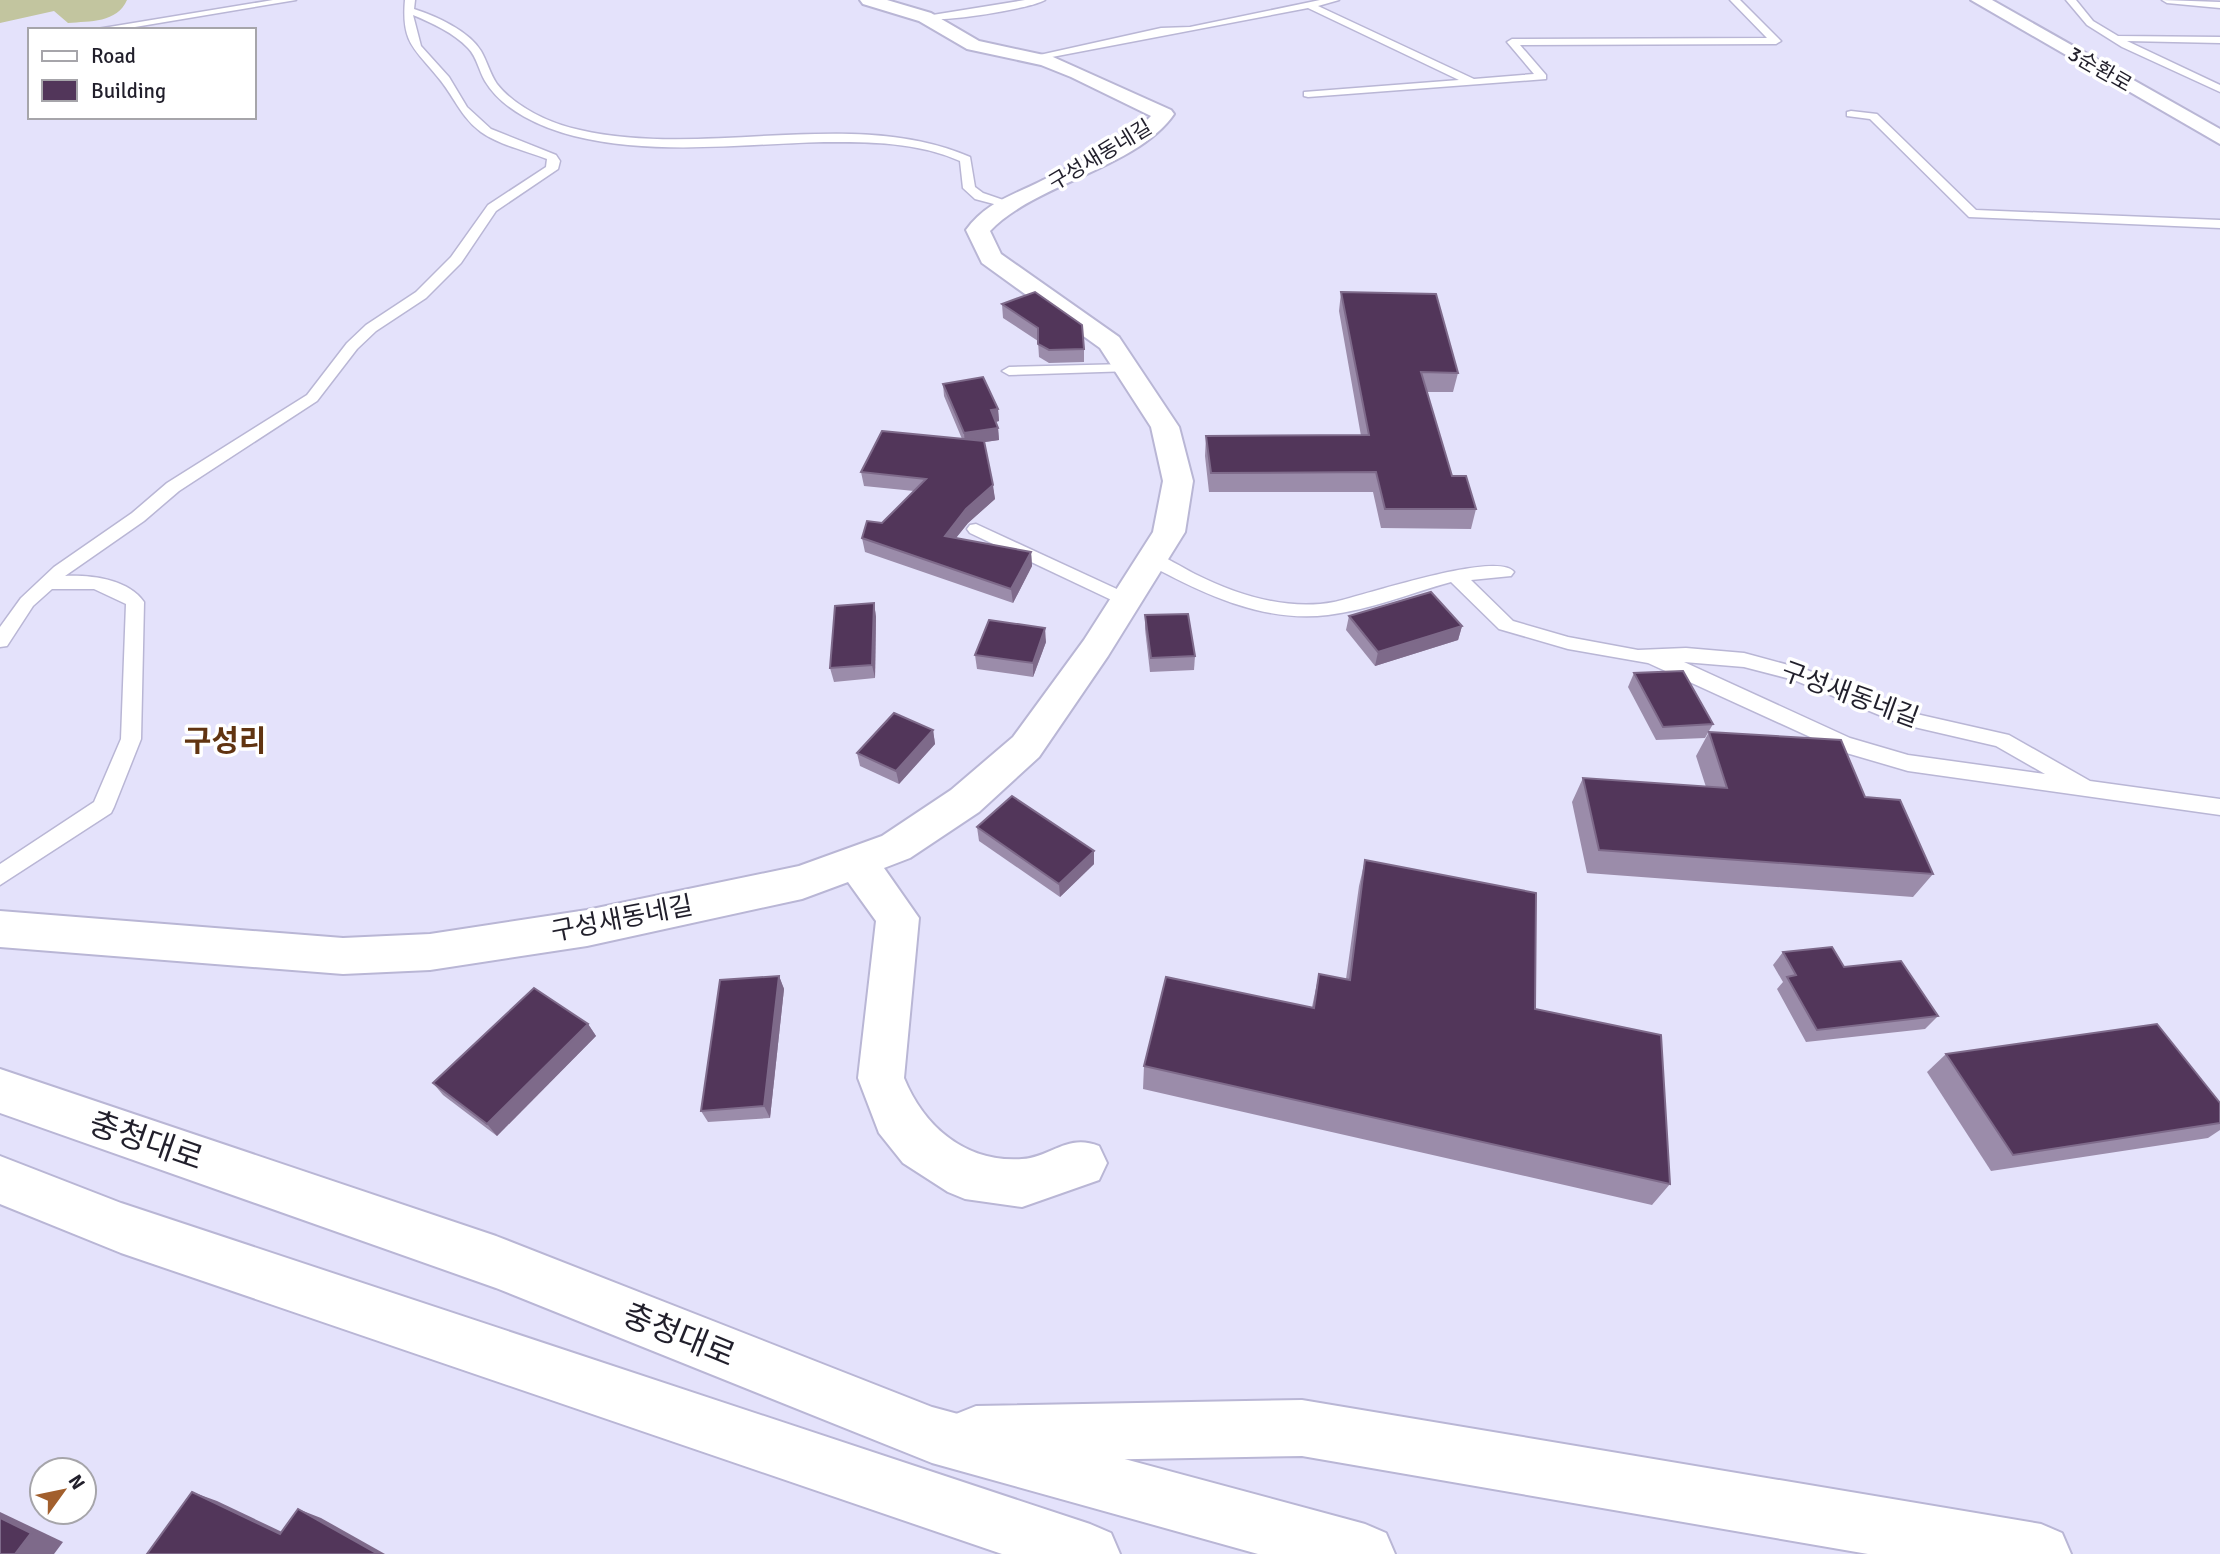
<svg xmlns="http://www.w3.org/2000/svg" width="2220" height="1554" font-family="Signika,'Noto Sans KR',sans-serif">
<style>
.green{fill:#c2c59f}
.lines{fill:none;stroke-linecap:round;stroke-linejoin:round}
.service-casing{stroke:#b9b6d5;stroke-width:3}
.minor-casing{stroke:#b9b6d5;stroke-width:4}
.secondary-casing{stroke:#b9b6d5;stroke-width:4}
.trunk-casing{stroke:#b9b6d5;stroke-width:4}
.service{fill:#fff;fill-rule:evenodd}
.minor{fill:#fff;fill-rule:evenodd}
.secondary{fill:#fff;fill-rule:evenodd}
.trunk{fill:#fff;fill-rule:evenodd}
.wall{fill:#9b8caa}
.shaded-wall{fill:#7e6a8a}
.building{fill:#52365a;stroke:#7e6a8a;stroke-width:2}
.labels{text-anchor:middle;dominant-baseline:central;stroke-width:7;stroke-linejoin:round;paint-order:stroke}
.far-street-label{font-size:21px;fill:#211f2b;stroke:#fff}
.street-label{font-size:26px;fill:#211f2b;stroke:#fff}
.quarter-label{font-size:30px;font-weight:bold;fill:#613411;stroke:#fff}
.near-street-label{font-size:32px;fill:#211f2b;stroke:#fff}
</style>
<rect width="100%" height="100%" fill="#e4e2fb"/>
<!-- green -->
<path class="green" d="M0,0H127C117,23 90,21 68,23L54,11L0,23Z"/>
<g class="lines">
<defs>
<g id="service">
<polygon points="273,0 296,0 117,30 91,30"/>
<path d="M405,0H415L414,9C436,16 469,31 481,51C487,61 490,74 497,84C516,108 551,124 580,130C705,159 853,106 970,157L975,187L983,193L1015,204L1009,208L975,199L963,188L960,161C917,142 871,142 824,142C742,144 655,156 574,136C542,128 503,111 485,81C479,71 477,57 468,48C454,33 432,23 413,15L421,46L449,77L467,107L491,129L556,155L560,161L558,169L496,211L461,263L426,298L376,331L357,349L317,401L179,491L144,521L65,576C91,575 128,579 144,602L141,739L114,807L111,813L0,885V864L94,802L121,739L126,604L94,589H52L33,606L7,646L0,647V627L21,598L54,567L132,513L167,483L307,395L347,343L366,325L416,292L451,257L488,205L546,167L547,159C527,151 499,145 481,132C462,118 455,99 441,81C416,49 401,45 405,0Z"/>
<path d="M1025,0H1045C1030,9 933,25 920,17Z"/>
<polygon points="1320,0 1339,0 1318,6 1474,79 1534,74 1507,42 1512,39 1767,38 1730,0 1740,0 1781,41 1776,44 1520,45 1546,75 1546,79 1308,97 1304,96 1304,92 1459,80 1308,8 1031,61 1026,58 1161,28 1190,27"/>
<polygon points="2066,0 2076,0 2093,21 2118,36 2220,37 2220,43 2127,41 2220,85 2220,92 2122,47 2087,25"/>
<polygon points="2162,0 2220,2 2220,8 2167,3"/>
<polygon points="1851,111 1877,114 1976,210 2220,220 2220,228 1969,217 1870,119 1847,116 1847,112"/>
<polygon points="1127,364 1134,368 1132,371 1009,375 1002,371 1009,367"/>
<polygon points="976,524 1132,596 1135,600 1126,606 1120,604 970,533 967,529 970,525"/>
<path d="M1152,553C1167,557 1181,567 1195,574C1237,595 1287,611 1334,602C1363,596 1498,550 1514,572L1511,576L1471,580L1513,621L1568,637L1638,650L1686,648L1744,653L1807,670L1912,713L2009,735L2090,781L2220,799V815L1908,771L1843,752L1648,663L1568,649L1499,629L1451,582C1411,593 1370,610 1328,615C1263,623 1201,593 1146,563L1143,559ZM1684,662L1744,667L1794,680L1901,724L1996,746L2045,774L1908,755L1850,738Z"/>
</g>
<g id="minor">
<path d="M860,0H887L931,13L979,41L1053,57L1171,110L1174,114C1137,168 1034,184 990,231L1001,254L1119,337L1179,427L1193,481L1185,532L1108,656L1039,757L979,812L910,858L884,868L919,918L904,1078C924,1127 966,1163 1022,1159C1052,1157 1067,1133 1099,1146L1107,1163L1099,1180L1022,1207L965,1199L948,1192L903,1163L879,1133L858,1078L876,921L848,882L802,899L587,946L430,970L343,974L0,947V911L343,938L430,934L587,910L799,866L882,836L951,790L1013,737L1084,640L1153,532L1163,481L1151,427L1100,348L982,263L966,230C986,202 1014,195 1043,180C1072,166 1131,138 1151,116L1071,77L1041,65L967,49L919,21L863,4Z"/>
<polygon points="1302,1400 2041,1524 2062,1533 2071,1554 1868,1554 1302,1456 976,1462 956,1454 948,1434 956,1414 976,1406"/>
</g>
<g id="secondary">
<polygon points="0,1069 496,1236 932,1407 1365,1524 1386,1533 1395,1554 1258,1554 932,1463 496,1288 0,1113"/>
<polygon points="0,1156 121,1203 1090,1524 1111,1533 1120,1554 1002,1554 121,1253 0,1204"/>
</g>
<polygon id="trunk" points="1971,0 1992,0 2220,129 2220,144"/>
</defs>
<!-- service casing -->
<use href="#service" class="service-casing"/>
<!-- minor casing -->
<use href="#minor" class="minor-casing"/>
<!-- secondary casing -->
<use href="#secondary" class="secondary-casing"/>
<!-- trunk casing -->
<use href="#trunk" class="trunk-casing"/>
<!-- service -->
<use href="#service" class="service"/>
<!-- minor -->
<use href="#minor" class="minor"/>
<!-- secondary -->
<use href="#secondary" class="secondary"/>
<!-- trunk -->
<use href="#trunk" class="trunk"/>
</g>
<!-- wall -->
<g class="wall">
<polygon points="1341,292 1458,373 1453,392 1427,392 1452,476 1476,509 1471,529 1381,528 1373,492 1209,492 1205,456 1206,436 1361,436 1339,311"/>
<polygon points="1002,304 1084,349 1084,362 1049,363 1039,357 1038,341 1003,318"/>
<polygon points="943,384 998,409 999,421 995,422 998,428 999,440 984,442 995,499 968,523 956,538 1031,552 1032,566 1013,603 865,552 862,538 882,523 914,491 864,486 861,472 962,439 944,396"/>
<polygon points="874,603 876,617 875,678 834,682 830,668"/>
<polygon points="1145,615 1195,656 1194,670 1150,672 1145,629"/>
<polygon points="1349,616 1462,626 1458,640 1375,666 1346,630"/>
<polygon points="1046,642 1033,677 977,669 975,655"/>
<polygon points="1634,673 1713,724 1705,738 1656,740 1628,687"/>
<polygon points="933,730 935,744 899,784 860,766 857,753"/>
<polygon points="1709,732 1865,797 1933,874 1913,897 1587,873 1572,802 1583,778 1706,787 1696,756"/>
<polygon points="977,827 1094,851 1094,864 1060,897 979,841"/>
<polygon points="1365,860 1535,1009 1670,1184 1652,1205 1143,1089 1144,1066 1312,1007 1319,974 1346,979 1359,886"/>
<polygon points="1783,952 1844,967 1938,1016 1925,1029 1806,1042 1777,989 1783,982 1773,965"/>
<polygon points="779,976 784,989 770,1118 708,1122 701,1111"/>
<polygon points="588,1024 596,1036 497,1136 443,1095 433,1083"/>
<polygon points="1946,1054 2220,1103 2220,1130 2208,1138 1991,1171 1927,1072"/>
</g>
<!-- shaded-wall -->
<g class="shaded-wall">
<polygon points="998,409 999,421 992,423 991,410"/>
<polygon points="998,428 999,440 965,445 964,433"/>
<polygon points="993,485 995,499 968,523 947,549 945,536 966,509"/>
<polygon points="1031,552 1032,566 1013,603 1011,589"/>
<polygon points="874,603 876,617 875,678 872,665"/>
<polygon points="1462,626 1458,640 1375,666 1378,652"/>
<polygon points="1045,628 1046,642 1033,677 1033,663"/>
<polygon points="933,730 935,744 899,784 896,771"/>
<polygon points="1094,851 1094,864 1060,897 1059,884"/>
<polygon points="779,976 784,989 770,1118 764,1106"/>
<polygon points="588,1024 596,1036 497,1136 487,1124"/>
<polygon points="192,1492 217,1501 303,1542 280,1534"/>
<polygon points="298,1509 321,1518 385,1554 378,1554"/>
<polygon points="0,1512 63,1542 54,1554 15,1554 0,1518"/>
</g>
<!-- building -->
<g class="building">
<polygon points="1035,292 1082,325 1084,349 1049,350 1038,344 1038,328 1002,304"/>
<polygon points="1341,292 1436,294 1458,373 1421,372 1452,476 1466,476 1476,509 1385,509 1376,472 1211,473 1206,436 1369,435"/>
<polygon points="983,377 998,409 991,410 998,428 964,433 943,384"/>
<polygon points="882,431 984,441 993,485 966,509 945,536 1031,552 1011,589 862,538 867,521 882,523 926,479 861,472"/>
<polygon points="1431,592 1462,626 1378,652 1349,616"/>
<polygon points="874,603 872,665 830,668 835,606"/>
<polygon points="1188,614 1195,656 1151,658 1145,615"/>
<polygon points="989,620 1045,628 1033,663 975,655"/>
<polygon points="1683,671 1713,724 1663,727 1634,673"/>
<polygon points="894,713 933,730 896,771 857,753"/>
<polygon points="1709,732 1841,740 1865,797 1900,800 1933,874 1599,850 1583,778 1727,788"/>
<polygon points="1012,796 1094,851 1059,884 977,827"/>
<polygon points="1365,860 1536,893 1535,1009 1661,1035 1670,1184 1144,1066 1166,977 1314,1008 1319,974 1350,980"/>
<polygon points="1832,947 1844,967 1901,961 1938,1016 1817,1030 1787,977 1796,975 1783,952"/>
<polygon points="779,976 764,1106 701,1111 720,980"/>
<polygon points="534,988 588,1024 487,1124 433,1083"/>
<polygon points="2157,1024 2220,1103 2220,1123 2013,1155 1946,1054"/>
<polygon points="192,1492 280,1534 298,1509 378,1554 147,1554"/>
<polygon points="0,1518 31,1533 15,1554 0,1554"/>
</g>
<g class="labels">
<!-- far-street labels -->
<g class="far-street-label">
<text transform="translate(2100 69) rotate(30)">3순환로</text>
<text transform="translate(1100 155) rotate(-31)">구성새동네길</text>
</g>
<!-- street labels -->
<g class="street-label">
<text transform="translate(1850 695) rotate(20)">구성새동네길</text>
<text transform="translate(622 919) rotate(-11)">구성새동네길</text>
</g>
<!-- quarter labels -->
<g class="quarter-label">
<text x="225" y="741">구성리</text>
</g>
<!-- near-street labels -->
<g class="near-street-label">
<text transform="translate(146 1141) rotate(19)">충청대로</text>
<text transform="translate(679 1335) rotate(22)">충청대로</text>
</g>
</g>
<!-- legend -->
<rect x="28" y="28" width="228" height="91" fill="#ffffff" stroke="#a6a5aa" stroke-width="2"/>
<rect x="42" y="51" width="35" height="10" fill="#ffffff" stroke="#a6a5aa" stroke-width="2"/>
<text x="91" y="63" font-size="21" fill="#211f2b">Road</text>
<rect x="42" y="80" width="35" height="21" fill="#52365a" stroke="#a6a5aa" stroke-width="2"/>
<text x="91" y="98" font-size="21" fill="#211f2b">Building</text>
<!-- north arrow -->
<g transform="translate(63 1491) rotate(57)"><circle r="33" fill="#ffffff" stroke="#a6a5aa" stroke-width="2"/>
<path d="M0-5L12 26L0 18L-12 26Z" fill="#a25f2d"/>
<text y="-10" font-size="19" font-weight="bold" text-anchor="middle" fill="#211f2b">N</text>
</g>
</svg>
